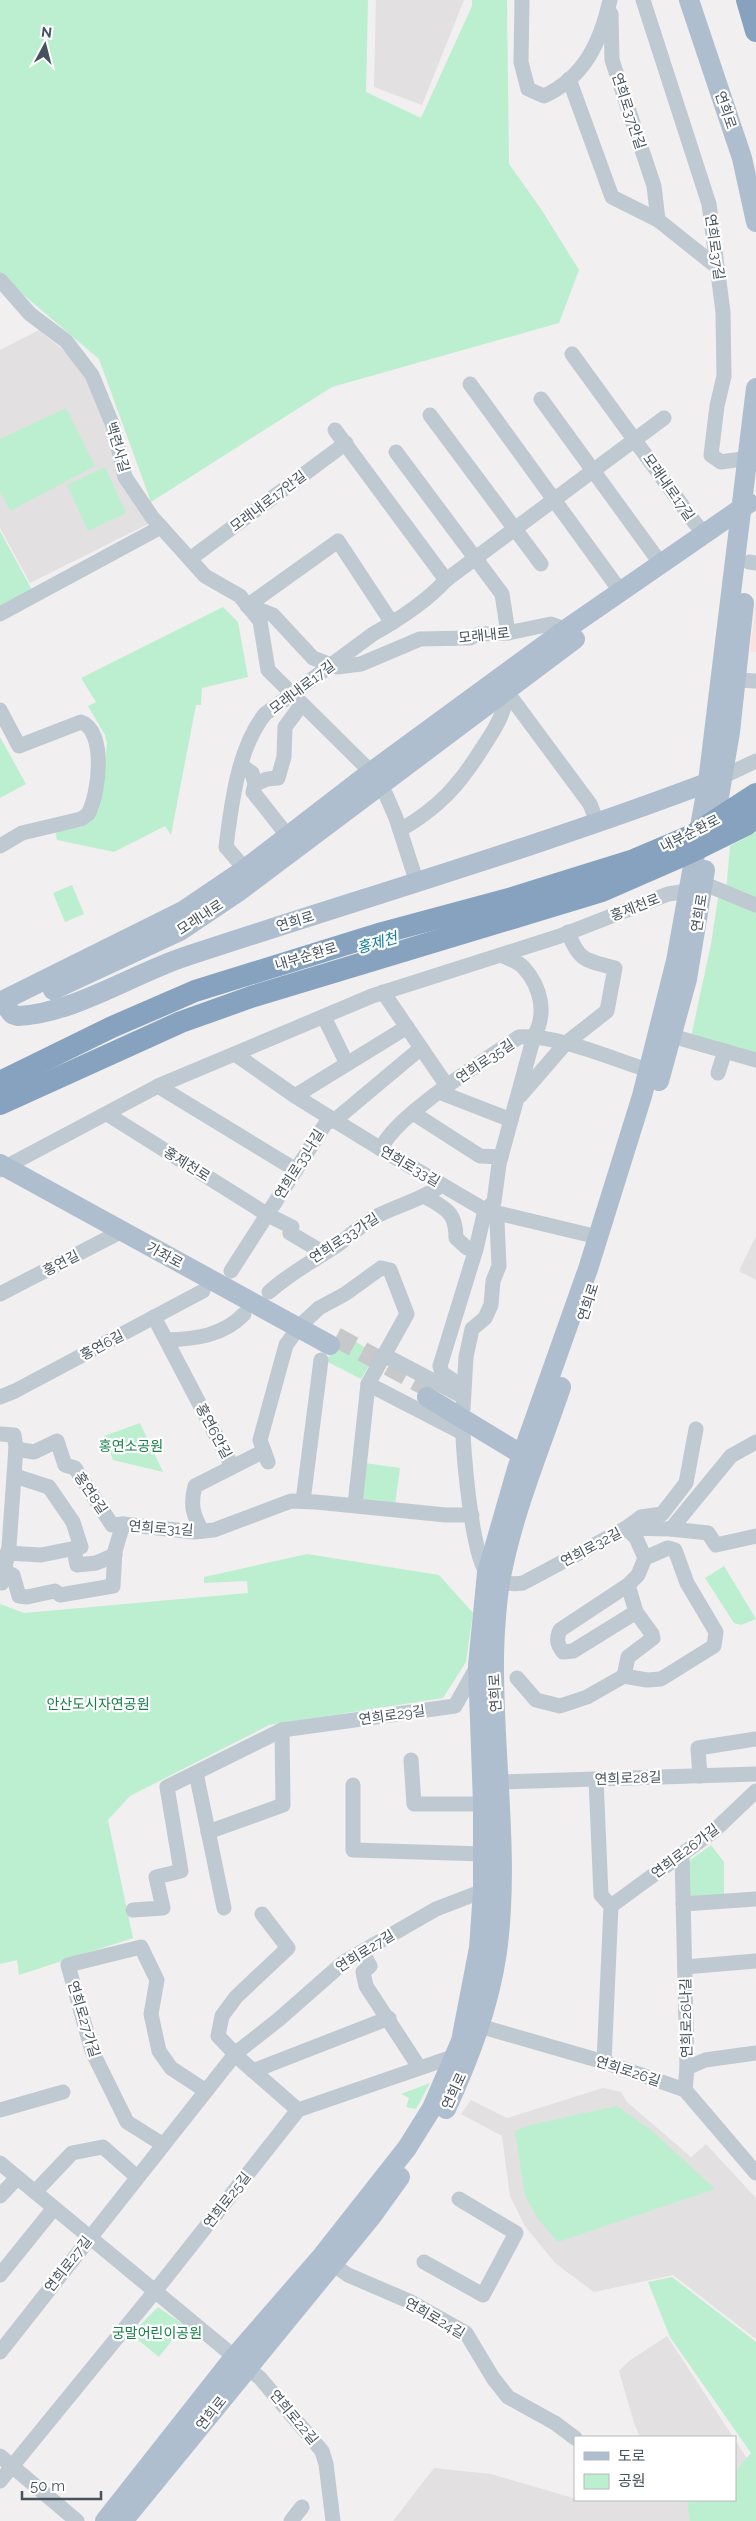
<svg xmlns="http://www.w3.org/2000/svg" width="756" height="2521" font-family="Raleway,'Noto Sans KR',sans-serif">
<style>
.education{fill:#e2e0e1}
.medical{fill:#fbe1df}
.green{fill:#bcefd0}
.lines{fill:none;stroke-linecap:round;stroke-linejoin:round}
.major-tunnel{stroke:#c6c8ca;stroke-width:20;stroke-dasharray:20 10;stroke-linecap:butt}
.minor{stroke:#bfc9d1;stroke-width:15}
.major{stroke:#aebece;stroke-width:20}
.highway{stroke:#86a2be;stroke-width:22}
.labels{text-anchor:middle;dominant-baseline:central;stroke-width:4.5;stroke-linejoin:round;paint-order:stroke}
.street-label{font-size:14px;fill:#46525c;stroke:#fff}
.park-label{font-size:14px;fill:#167f49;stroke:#fff}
.water-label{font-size:15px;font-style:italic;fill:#0c7f9c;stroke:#fff}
</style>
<rect width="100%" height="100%" fill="#f1efef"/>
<!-- education -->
<g class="education">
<polygon points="376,0 464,0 422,105 374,87"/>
<polygon points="39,330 85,368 106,429 122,486 148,524 30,583 0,528 0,350"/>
<polygon points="756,1236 756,1280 739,1271"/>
<polygon points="603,2088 621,2092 627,2102 691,2157 706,2144 756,2198 756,2339 673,2275 594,2292 555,2263 525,2226 510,2196 502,2136 461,2114 471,2100 507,2118"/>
<polygon points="667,2336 733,2437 640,2437 634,2423 619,2371 629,2361"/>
<polygon points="735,2440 756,2472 756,2521 393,2521 434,2468 491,2474 580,2500 735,2500"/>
</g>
<!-- medical -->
<polygon class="medical" points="756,601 756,652 750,652"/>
<!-- green -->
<g class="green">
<polygon points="0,0 368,0 366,92 421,118 472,6 472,0 507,0 509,164 541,209 579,270 559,323 332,387 151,502 99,359 0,275"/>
<polygon points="66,408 95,466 10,511 0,491 0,439"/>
<polygon points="105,467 126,513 88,531 67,485"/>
<polygon points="0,531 32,590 0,609"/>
<polygon points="223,607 238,622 248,677 202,688 201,705 196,705 171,835 165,826 114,852 57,840 55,830 82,827 99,809 107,744 105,735 88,706 96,702 81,678"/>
<polygon points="0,737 26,784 0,798"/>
<polygon points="756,832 756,905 726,892 730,846"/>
<polygon points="72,885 84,914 65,922 53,893"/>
<polygon points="718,898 734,902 756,912 756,1053 691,1037 711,944"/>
<polygon points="343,1334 376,1354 361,1379 326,1361"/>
<polygon points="140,1423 163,1472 113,1460 104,1436"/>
<polygon points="365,1463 400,1468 395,1505 361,1501"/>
<polygon points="307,1554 439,1575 473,1613 466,1662 443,1698 269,1725 130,1796 108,1820 133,1938 19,1975 17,1960 0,1964 0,1604 24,1613 248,1593 247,1581 204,1583 204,1577"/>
<polygon points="724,1566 756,1619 741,1625 734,1623 705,1578"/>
<polygon points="711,1845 724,1862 724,1898 688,1899 688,1862"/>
<polygon points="430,2083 416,2109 406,2107 409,2098 401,2094"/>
<polygon points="617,2106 652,2131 715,2189 558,2242 538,2219 525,2196 515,2131 530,2125"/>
<polygon points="672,2277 756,2342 756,2521 690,2521 687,2500 735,2500 735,2472 751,2453 670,2337 648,2282"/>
<polygon points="158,2307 184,2325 159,2357 131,2334"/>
</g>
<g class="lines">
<!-- major-tunnel -->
<polyline class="major-tunnel" points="336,1337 435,1391"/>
<!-- minor -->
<g class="minor">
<path d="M522,0L521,62L528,89L544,96C585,77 601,41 610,0"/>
<polyline points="643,0 709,204 723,312 724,376 717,406 711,455 721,462 742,459 756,460"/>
<polyline points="611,14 612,60 654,186 658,220"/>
<polyline points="569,79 612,197 658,220 717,267"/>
<polyline points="0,280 30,314 66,341 92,375 113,426 125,477 152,517 205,576 240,596 260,621 268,670 371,772 386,795 396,818 417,883"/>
<polyline points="572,354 695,523 704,533"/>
<polyline points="470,384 621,592"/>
<polyline points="541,399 661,564"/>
<polyline points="430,415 541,564"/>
<polyline points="335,430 446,580"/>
<polyline points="396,452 502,594 508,633"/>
<polyline points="190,559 346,443"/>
<polyline points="749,562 756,563"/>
<polyline points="247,606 338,541 392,623"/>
<polyline points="249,606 273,615 313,658 337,667 361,664 420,639 470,638 479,634 508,633 551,624 573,632"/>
<polyline points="0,614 161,527"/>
<polyline points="735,680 756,681"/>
<polyline points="507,692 590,804 597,822"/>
<path d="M0,710L19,746L81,722C107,731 99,795 88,814L81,819L22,833L0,846"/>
<polyline points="242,766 252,773 255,784 253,792 287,835"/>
<polyline points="724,776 756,761"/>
<polyline points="255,784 267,779 278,778 284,757 285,727 302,704"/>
<path d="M400,830C439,808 460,784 483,747C495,729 505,713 507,692"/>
<path d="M245,869L226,847C231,806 238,747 265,714L373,634C398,620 426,602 446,580L664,418"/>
<polyline points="383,992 447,1086"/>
<polyline points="324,1017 347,1064"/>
<polyline points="672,1036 756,1060"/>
<polyline points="235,1054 295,1096 381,1149 485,1210 598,1237"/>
<polyline points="718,1073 725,1051"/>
<polyline points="158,1086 296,1170"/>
<polyline points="439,1092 511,1120"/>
<polyline points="295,1096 407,1027"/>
<path d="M520,1096L565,1044L607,1011L615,968C586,960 579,962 568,932"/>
<polyline points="413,1113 480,1156 501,1157"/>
<polyline points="107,1114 268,1215 292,1227 290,1233 324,1253"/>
<path d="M381,1149C395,1115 486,1060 519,1037C556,1034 612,1059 648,1070"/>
<polyline points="0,1170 158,1086 372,996 560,936 668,894 712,887 756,905"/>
<path d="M426,1197C446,1209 456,1212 456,1238L467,1248L476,1249"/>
<path d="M485,1210L494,1202L499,1164L534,1036C547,1014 541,987 524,968C519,962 508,958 501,955"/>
<polyline points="231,1271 326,1123 335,1120 421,1048"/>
<path d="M269,1292C290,1273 313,1261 336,1246C349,1237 360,1226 373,1218C397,1205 420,1201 442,1185"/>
<polyline points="0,1294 122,1231"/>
<polyline points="154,1317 232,1466"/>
<polyline points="305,1321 319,1308 345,1294 381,1268 390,1270 407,1314 368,1384 355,1505"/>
<path d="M166,1340C195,1339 223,1336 244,1314"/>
<polyline points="384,1355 462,1396"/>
<polyline points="368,1384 463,1433"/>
<polyline points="463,1387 442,1373 440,1366 476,1249 485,1210"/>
<polyline points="0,1397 15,1391 203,1291"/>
<polyline points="463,1409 466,1357 472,1329 485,1318 491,1305 493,1281 499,1266 497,1221 485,1210"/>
<path d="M463,1420C462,1446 472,1557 487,1573C497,1583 509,1585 523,1583L626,1528L671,1529L708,1533L716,1545L756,1536"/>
<polyline points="0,1434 14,1435 16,1447 9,1547 2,1583"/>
<polyline points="16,1449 34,1452 57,1441 65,1465 75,1468 112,1525 123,1524 194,1532 214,1530 291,1501 316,1502 446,1515 472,1515"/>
<polyline points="268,1462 260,1440 286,1345 299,1327"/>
<polyline points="303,1501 321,1360"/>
<polyline points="671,1529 731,1456 756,1442"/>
<path d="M202,1531C193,1515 190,1505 195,1486L264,1451"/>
<polyline points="74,1549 77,1565 96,1563 115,1555"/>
<polyline points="7,1553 41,1555 81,1547 73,1522 49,1487 15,1476"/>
<polyline points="4,1571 13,1575 19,1596 27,1597 55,1591 60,1595 113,1586 115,1551 123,1524"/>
<path d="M628,1585L636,1612L573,1651L563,1652C557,1644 556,1639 560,1630L628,1585L638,1575L645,1558"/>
<polyline points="624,1676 628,1657 653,1638 652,1634 636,1612"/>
<polyline points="517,1678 536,1700 560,1706 587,1697 624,1676 647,1680 661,1679 714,1646 716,1632 687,1583 675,1550 668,1548 645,1558 636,1538 626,1528 641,1517 662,1514 686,1483 696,1429"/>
<polyline points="411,1760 414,1804 483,1804"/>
<polyline points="196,1773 224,1908"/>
<polyline points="700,1776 698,1748 756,1739"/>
<polyline points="596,1779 601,1895 611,1906"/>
<polyline points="499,1782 756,1774"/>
<polyline points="353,1785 353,1850 484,1854"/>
<polyline points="208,1832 283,1805 282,1730"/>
<polyline points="682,1854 687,2068 685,2090"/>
<polyline points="683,1904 756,1899"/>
<polyline points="133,1910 163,1908 156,1877 181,1871 167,1787 282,1730 455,1706 478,1665"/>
<polyline points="262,1914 288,1948 236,1997 222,2016 218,2036 242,2061 298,2110"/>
<polyline points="362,1952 370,1966 363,1972 366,1986 419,2067"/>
<polyline points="685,1967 756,1961"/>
<polyline points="469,2023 604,2062 685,2090 756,2173"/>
<polyline points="604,2062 611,1906 715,1830 756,1791"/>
<polyline points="687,2068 705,2060 756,2053"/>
<polyline points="253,2071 389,2018"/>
<polyline points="0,2110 63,2092"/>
<polyline points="162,2144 127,2122 92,2051 68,1965 141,1947 157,1980 151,2014 159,2051 171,2068 206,2091"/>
<polyline points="0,2163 260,2378 322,2451 326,2464 333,2521"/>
<polyline points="35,2192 72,2153 103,2147 137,2177"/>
<polyline points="0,2196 17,2178"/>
<polyline points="324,2258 348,2275 411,2302 466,2333 493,2378 508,2397 555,2423 575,2438"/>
<polyline points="424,2262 483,2295 516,2233 459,2199"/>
<polyline points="0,2275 54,2208"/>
<polyline points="0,2352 236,2053 278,2020 344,1962 436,1909 483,1891"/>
<polyline points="0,2456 77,2521"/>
<polyline points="0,2481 156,2290 298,2110 455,2056"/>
<polyline points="291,2521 302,2507"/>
</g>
<!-- major -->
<g class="major">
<polyline points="689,0 742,158 756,222"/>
<polyline points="713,832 730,732 744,603"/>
<polyline points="53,990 180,931 238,892 575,639"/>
<path d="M2,1001L12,1014L18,1016C72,1014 133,974 184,957C362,898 542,846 717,779"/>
<polyline points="0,1002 183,911 245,869 371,772 565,630 749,503"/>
<polyline points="659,1081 687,979 705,870"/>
<polyline points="0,1164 330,1345"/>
<polyline points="427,1397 534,1462"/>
<path d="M446,2109C469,2059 489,2007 497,1952C510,1857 493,1756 494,1661C494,1636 497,1591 503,1567C516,1505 541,1446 561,1387"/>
<polyline points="105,2521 235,2356 322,2256 407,2148 432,2108 461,2041 479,1948 483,1891 483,1804 478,1665 487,1573 517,1469 588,1269 642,1096 676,961 708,782 756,388"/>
<polyline points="123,2521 372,2216 400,2177"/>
</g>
<!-- highway -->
<g class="highway">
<polyline points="747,0 756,31"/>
<polyline points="0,1082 112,1027 195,991 382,933 512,898 634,860 693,835 756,794"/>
<polyline points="0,1104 181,1022 251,997 602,891 689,853 746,825 756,817"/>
</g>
</g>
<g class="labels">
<!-- street labels -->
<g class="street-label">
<text transform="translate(726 110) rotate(71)">연희로</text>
<text transform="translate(629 111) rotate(72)">연희로37안길</text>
<text transform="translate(715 247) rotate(82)">연희로37길</text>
<text transform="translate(118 447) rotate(74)">백련사길</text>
<text transform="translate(669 487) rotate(55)">모래내로17길</text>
<text transform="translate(268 501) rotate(-37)">모래내로17안길</text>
<text transform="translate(484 635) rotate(-6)">모래내로</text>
<text transform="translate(302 687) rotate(-37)">모래내로17길</text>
<text transform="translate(690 833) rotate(-27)">내부순환로</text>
<text transform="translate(635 907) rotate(-21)">홍제천로</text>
<text transform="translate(699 913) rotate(-81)">연희로</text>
<text transform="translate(200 917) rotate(-33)">모래내로</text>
<text transform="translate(295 921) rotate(-17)">연희로</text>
<text transform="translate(306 956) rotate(-17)">내부순환로</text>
<text transform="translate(485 1061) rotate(-34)">연희로35길</text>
<text transform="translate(187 1164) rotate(32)">홍제천로</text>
<text transform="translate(299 1164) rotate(-58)">연희로33나길</text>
<text transform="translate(410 1166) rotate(30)">연희로33길</text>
<text transform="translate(344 1238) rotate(-33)">연희로33가길</text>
<text transform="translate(165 1255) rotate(28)">가좌로</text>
<text transform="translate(61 1263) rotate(-27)">홍연길</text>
<text transform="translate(588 1302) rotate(-72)">연희로</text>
<text transform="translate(102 1345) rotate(-28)">홍연6길</text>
<text transform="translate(214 1431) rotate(62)">홍연6안길</text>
<text transform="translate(91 1493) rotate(56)">홍연8길</text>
<text transform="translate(161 1528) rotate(4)">연희로31길</text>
<text transform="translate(591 1547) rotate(-28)">연희로32길</text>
<text transform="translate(495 1693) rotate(-93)">연희로</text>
<text transform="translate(392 1715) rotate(-8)">연희로29길</text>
<text transform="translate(628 1778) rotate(-2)">연희로28길</text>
<text transform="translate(685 1851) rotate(-37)">연희로26가길</text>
<text transform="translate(365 1951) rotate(-32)">연희로27길</text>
<text transform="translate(686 2018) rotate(-91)">연희로26나길</text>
<text transform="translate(84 2019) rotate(73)">연희로27가길</text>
<text transform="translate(628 2071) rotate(18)">연희로26길</text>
<text transform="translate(454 2091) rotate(-65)">연희로</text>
<text transform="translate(227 2200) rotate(-52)">연희로25길</text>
<text transform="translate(68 2264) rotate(-52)">연희로27길</text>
<text transform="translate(435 2318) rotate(30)">연희로24길</text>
<text transform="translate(211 2413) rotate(-51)">연희로</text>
<text transform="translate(294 2417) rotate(50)">연희로22길</text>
</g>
<!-- park labels -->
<g class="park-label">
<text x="131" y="1446">홍연소공원</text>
<text x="98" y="1704">안산도시자연공원</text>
<text x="157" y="2333">궁말어린이공원</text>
</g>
<!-- water labels -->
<g class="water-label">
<text transform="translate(377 943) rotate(-16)">홍제천</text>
</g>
</g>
<!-- legend -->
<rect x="574" y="2436" width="162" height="65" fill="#ffffff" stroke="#b5babe"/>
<rect x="584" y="2452" width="25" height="8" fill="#aebece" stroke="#b5babe"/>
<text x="618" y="2461" font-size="15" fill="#46525c">도로</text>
<rect x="584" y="2474" width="25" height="15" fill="#bcefd0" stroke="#b5babe"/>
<text x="618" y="2486" font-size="15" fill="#46525c">공원</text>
<!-- north arrow -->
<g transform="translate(45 45) rotate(7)" stroke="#ffffff" stroke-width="4" paint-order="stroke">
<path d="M0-4L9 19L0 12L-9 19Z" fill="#46525c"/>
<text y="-8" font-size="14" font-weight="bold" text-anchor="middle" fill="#46525c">N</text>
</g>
<!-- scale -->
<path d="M22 2491v8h79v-8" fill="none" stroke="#46525c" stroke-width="2.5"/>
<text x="30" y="2491" font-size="15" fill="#46525c" stroke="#ffffff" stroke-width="4" paint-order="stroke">50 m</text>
</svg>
